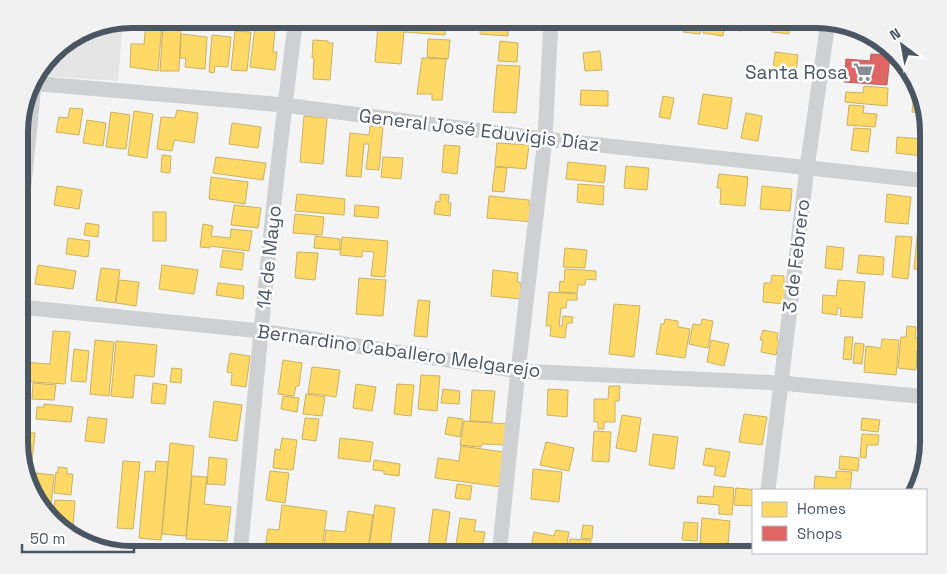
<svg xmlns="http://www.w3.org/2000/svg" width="947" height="574" font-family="'Space Grotesk',sans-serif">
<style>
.education{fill:#e6e5e6}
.homes{fill:#ffd966;stroke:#c9b264}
.shops{fill:#e06666;stroke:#b36164}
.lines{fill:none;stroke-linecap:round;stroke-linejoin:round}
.minor{stroke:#ced0d2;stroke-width:15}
.labels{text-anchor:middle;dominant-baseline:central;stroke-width:5;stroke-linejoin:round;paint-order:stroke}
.poi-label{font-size:19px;fill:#4a5661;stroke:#fff;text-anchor:end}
.street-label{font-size:19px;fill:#4a5661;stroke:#fff}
.rim{fill:none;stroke:#4a5661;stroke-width:6}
</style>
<rect width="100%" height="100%" fill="#f4f4f4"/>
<!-- education -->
<polygon class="education" points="123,20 118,81 44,76 46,61 57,47 88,27"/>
<!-- homes -->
<g class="homes">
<polygon points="256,19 276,19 273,52 277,52 275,70 250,67"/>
<polygon points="404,19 446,22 445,35 404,32 401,64 375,62 378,25 403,27"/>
<polygon points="494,19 509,19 508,36 480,34 481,21 494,21"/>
<polygon points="685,19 702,19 700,34 683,32"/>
<polygon points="705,19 726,19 723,36 703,33"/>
<polygon points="727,19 749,19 748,22 743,21 741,31 726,29"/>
<polygon points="773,19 798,19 797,27 789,26 789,34 772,32"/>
<polygon points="146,23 162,24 158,71 130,67 131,44 144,44"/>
<polygon points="163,25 181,26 179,71 160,71"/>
<polygon points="235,31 251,32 247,71 231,70"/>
<polygon points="181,34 207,37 205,69 185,67 186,58 180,58"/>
<polygon points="212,35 231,37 228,67 215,66 214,73 209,72"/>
<polygon points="874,36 889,49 873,48"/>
<polygon points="428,39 450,40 448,59 427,57"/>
<polygon points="313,40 328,41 328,43 333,43 330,80 313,79 314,58 312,58"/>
<polygon points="500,41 518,43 517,62 498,61"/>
<polygon points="600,51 602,70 585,71 583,53"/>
<polygon points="775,52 798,55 796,72 773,70"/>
<polygon points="422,58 446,59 442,100 432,100 432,94 417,94"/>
<polygon points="497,65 520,66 516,113 493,112"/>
<polygon points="864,86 888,88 887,106 845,102 846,92 863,93"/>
<polygon points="581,90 608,91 608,106 580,105"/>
<polygon points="914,92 917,92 924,113 912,112"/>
<polygon points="703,94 732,98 727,129 698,124"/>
<polygon points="663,96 674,98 670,119 659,117"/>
<polygon points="849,105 864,106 863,113 877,114 875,127 847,125"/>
<polygon points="70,108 83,109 79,135 56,132 59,117 68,118"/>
<polygon points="177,110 198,113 194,143 174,140 172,151 157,149 161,117 175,118"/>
<polygon points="134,111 153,114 147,158 128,155"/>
<polygon points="111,112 130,115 126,149 106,147"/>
<polygon points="746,113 762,116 758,141 741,138"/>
<polygon points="304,116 327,118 323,164 300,162"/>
<polygon points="87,120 106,123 103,146 83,143"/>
<polygon points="232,123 261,127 258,148 229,144"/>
<polygon points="370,126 383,127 379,170 366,169 369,144 364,144 361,177 346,176 350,133 369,135"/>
<polygon points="854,128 871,129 868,152 851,150"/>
<polygon points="897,137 924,139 923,156 896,153"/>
<polygon points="926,140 928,140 928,169 923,169"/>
<polygon points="497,143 529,145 526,169 495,166"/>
<polygon points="444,145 460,146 457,174 442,172"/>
<polygon points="162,155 171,156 170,173 161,172"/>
<polygon points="216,157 266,163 263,180 213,173"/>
<polygon points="383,157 403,158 401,179 381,177"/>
<polygon points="568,162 606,166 604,183 566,179"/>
<polygon points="626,166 649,168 647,190 624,188"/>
<polygon points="495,167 507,168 504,192 492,191"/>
<polygon points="719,174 748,177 745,206 720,204 721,188 717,188"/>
<polygon points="211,177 248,182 245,204 209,199"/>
<polygon points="578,184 604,186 603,205 577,202"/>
<polygon points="57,186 82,190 79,209 54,205"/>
<polygon points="762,186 792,189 790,211 760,209"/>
<polygon points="297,194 345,199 344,215 295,211"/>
<polygon points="440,194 449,195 448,203 451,203 450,216 434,214 436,201 440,202"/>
<polygon points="887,194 911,197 908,224 885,222"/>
<polygon points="489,196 529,200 529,206 535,206 533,222 487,218"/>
<polygon points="234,205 261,208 258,228 231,225"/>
<polygon points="355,205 379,207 378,218 354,216"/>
<polygon points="920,205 928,206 928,270 914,269"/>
<rect x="153" y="212" width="13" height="29"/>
<polygon points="295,214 324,217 322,235 293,233"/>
<polygon points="86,223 99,225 98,237 84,235"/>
<polygon points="203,224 213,226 211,236 230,238 231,229 252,231 249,251 210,246 210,248 200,247"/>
<polygon points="315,236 340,239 340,250 314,248"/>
<polygon points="896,236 912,237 908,279 892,277"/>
<polygon points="342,237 388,241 385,277 371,276 374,252 362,251 362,257 340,255"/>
<polygon points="68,238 90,241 88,257 66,254"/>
<polygon points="827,246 844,248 842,270 825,268"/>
<polygon points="565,248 587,250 585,268 563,267"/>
<polygon points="223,250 244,253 242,270 220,267"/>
<polygon points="297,252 318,253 315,280 295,278"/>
<polygon points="859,255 884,257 883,275 857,273"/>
<polygon points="38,265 76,271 73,289 35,284"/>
<polygon points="162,265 198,270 194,294 159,289"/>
<polygon points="101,268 120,270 115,303 96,300"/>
<polygon points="565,269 596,271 596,280 586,279 585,285 578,285 577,293 559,292 560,281 564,282"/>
<polygon points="493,270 518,273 517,282 521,283 520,299 491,296"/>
<polygon points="772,275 784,276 784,285 786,285 784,304 763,302 764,283 771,283"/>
<polygon points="359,278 386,280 383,316 356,314"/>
<polygon points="119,280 139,282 136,306 116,303"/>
<polygon points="838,280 865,282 862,318 840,316 841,308 837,308 837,315 822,313 823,295 836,296"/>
<polygon points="218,283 244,286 243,299 216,295"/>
<polygon points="549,292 577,294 577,300 567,300 566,308 561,308 559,326 562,326 563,316 573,317 572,323 567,323 565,338 550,336 551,326 546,326"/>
<polygon points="418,300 430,301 427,337 414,336"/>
<polygon points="614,304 640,306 634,357 609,354"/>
<polygon points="665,319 678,321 678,327 690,329 685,358 656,354 661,324 664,324"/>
<polygon points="702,319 713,321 708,348 689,344 693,324 701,325"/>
<polygon points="907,326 916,327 915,338 923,338 922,351 917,351 916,370 898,368 901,337 906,337"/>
<polygon points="926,327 928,327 928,368 923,368"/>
<polygon points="763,330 778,333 777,340 779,341 776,355 761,352 763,340 760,340"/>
<polygon points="53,331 70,332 65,384 20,381 22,362 50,364"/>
<polygon points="845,337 853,337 851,360 843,359"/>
<polygon points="882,339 899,340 896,375 864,372 866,346 881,348"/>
<polygon points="95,340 114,342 109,396 90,394"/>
<polygon points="711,340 729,344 724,366 707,362"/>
<polygon points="116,341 157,345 154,377 135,375 133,398 111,396"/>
<polygon points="855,343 864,344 862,364 853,363"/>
<polygon points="74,349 89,351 86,382 71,381"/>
<polygon points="230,353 250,356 246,387 231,385 232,373 227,372"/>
<polygon points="283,360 302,363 299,386 296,386 294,396 278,394"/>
<polygon points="312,367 340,370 336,397 308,393"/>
<polygon points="172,368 182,369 181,383 170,382"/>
<polygon points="421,375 440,376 437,411 418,409"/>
<polygon points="33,383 56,385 54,400 32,399"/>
<polygon points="153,383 167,385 165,404 151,403"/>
<polygon points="356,384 376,387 372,411 353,408"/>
<polygon points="397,384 414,385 411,416 394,414"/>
<polygon points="609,386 620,386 619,401 615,401 615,422 604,422 604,429 598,429 598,422 594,422 594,399 608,399"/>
<polygon points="443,389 460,391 459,404 441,403"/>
<polygon points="548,389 568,390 567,417 547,415"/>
<polygon points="472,390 495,391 492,422 470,421"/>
<polygon points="306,394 325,397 322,416 303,414"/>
<polygon points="283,396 299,398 297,412 281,409"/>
<polygon points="214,401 242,405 237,441 209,437"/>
<polygon points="44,404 73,407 71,422 36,419 37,407 44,407"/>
<polygon points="744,414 767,417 762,445 739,442"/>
<polygon points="622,415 641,418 636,452 616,448"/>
<polygon points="88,417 107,419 104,443 85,441"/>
<polygon points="448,417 463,419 460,437 445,434"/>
<polygon points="305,418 319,419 316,441 302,439"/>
<polygon points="862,418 880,420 878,432 861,430"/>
<polygon points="464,421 508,424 507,445 482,444 481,447 460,445"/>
<polygon points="594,431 611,432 609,462 592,461"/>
<polygon points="20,432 35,433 32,461 21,460"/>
<polygon points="653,434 678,437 674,469 649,465"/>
<polygon points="862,434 879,435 878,445 867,445 866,458 860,457"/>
<polygon points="282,438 297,440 293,470 273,468 275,449 280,450"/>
<polygon points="340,438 373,442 370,462 338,458"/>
<polygon points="546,442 574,448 569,471 540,465"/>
<polygon points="170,443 194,446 186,536 162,534"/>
<polygon points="461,446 503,452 501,487 435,478 438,458 459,461"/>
<polygon points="706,448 730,452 725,477 714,475 716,467 703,465"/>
<polygon points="840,456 859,458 858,471 839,469"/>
<polygon points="209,457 227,459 225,485 207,484"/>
<polygon points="374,460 400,464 399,476 384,474 384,471 373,470"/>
<polygon points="123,461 140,462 133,529 117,528"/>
<polygon points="156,461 168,462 161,540 139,538 145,471 155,472"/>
<polygon points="58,467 67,468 67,474 73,474 71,495 54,493 56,472 58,473"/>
<polygon points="533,469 562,472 559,502 531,499"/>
<polygon points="270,471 289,473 285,503 266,500"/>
<polygon points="836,471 852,472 850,490 814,490 815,476 836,478"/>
<polygon points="36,473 54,475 50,517 38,505 34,497"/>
<polygon points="192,476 207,477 204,504 231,507 227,541 186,539"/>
<polygon points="457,484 472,486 470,500 455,498"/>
<polygon points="714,486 734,488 732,515 719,514 719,505 697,503 698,496 713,497"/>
<polygon points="736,488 758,490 753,490 753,506 734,505"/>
<polygon points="55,500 75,501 73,526 59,525 53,520"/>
<polygon points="282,505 327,511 321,555 265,548 268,529 279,530"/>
<polygon points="375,505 395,508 389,555 368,555"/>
<polygon points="433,509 450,512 444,555 424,555 425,548 428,548"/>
<polygon points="348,511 373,515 367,555 323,553 326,530 345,532"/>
<polygon points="460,518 476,520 474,531 485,532 481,555 455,552"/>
<polygon points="702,518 730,521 727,555 713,555 713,545 700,543"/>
<polygon points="684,522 698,523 697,541 682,540"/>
<polygon points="583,525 593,526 592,539 581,538"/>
<polygon points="556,530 569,532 565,555 544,555 530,553 534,532 554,536"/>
<polygon points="570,539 591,540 589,555 567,555"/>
</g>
<!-- shops -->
<polygon class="shops" points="871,54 890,55 887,85 844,82 846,59 870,61"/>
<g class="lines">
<!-- minor -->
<g class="minor">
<polyline points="30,83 284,105 545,139 928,181"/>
<polyline points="20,224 35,75"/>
<polyline points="20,307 261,331 518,371 781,383 928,397"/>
<polyline points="768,490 807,168 828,22"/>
<polyline points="125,553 144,555"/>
<path d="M240,555C257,376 272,197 296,19"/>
<polyline points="499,555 518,371 545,139 551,19"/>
<polyline points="760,555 760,553"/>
</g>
</g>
<!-- icons -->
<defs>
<symbol id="supermarket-bare" viewBox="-9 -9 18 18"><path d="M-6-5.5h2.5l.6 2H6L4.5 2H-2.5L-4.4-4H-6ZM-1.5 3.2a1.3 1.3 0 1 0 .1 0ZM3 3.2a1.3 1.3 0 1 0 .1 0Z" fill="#868d94" stroke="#fff" stroke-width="2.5" paint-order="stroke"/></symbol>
</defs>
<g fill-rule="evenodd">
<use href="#supermarket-bare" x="849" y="58" width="28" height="28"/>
</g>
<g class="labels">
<!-- poi labels -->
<g class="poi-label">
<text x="848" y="72">Santa Rosa</text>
</g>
<!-- street labels -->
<g class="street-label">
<text transform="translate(479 130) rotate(7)">General José Eduvigis Díaz</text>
<text transform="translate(796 256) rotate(-83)">3 de Febrero</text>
<text transform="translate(269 257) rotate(-84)">14 de Mayo</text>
<text transform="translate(399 351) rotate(8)">Bernardino Caballero Melgarejo</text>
</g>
</g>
<!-- crop -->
<path d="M0 0H947V574H0ZM132 28H816A104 104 0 0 1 920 132V442A104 104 0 0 1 816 546H132A104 104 0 0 1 28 442V132A104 104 0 0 1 132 28Z" fill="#f1f1f2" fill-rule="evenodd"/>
<path class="rim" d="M132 28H816A104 104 0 0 1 920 132V442A104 104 0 0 1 816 546H132A104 104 0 0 1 28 442V132A104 104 0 0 1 132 28Z"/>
<!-- legend -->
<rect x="752" y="489" width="175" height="65" fill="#ffffff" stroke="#b7bbc0"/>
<rect x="762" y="502" width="25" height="15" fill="#ffd966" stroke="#b7bbc0"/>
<text x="797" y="514" font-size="15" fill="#4a5661">Homes</text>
<rect x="762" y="526" width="25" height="15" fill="#e06666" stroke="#b7bbc0"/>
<text x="797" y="539" font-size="15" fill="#4a5661">Shops</text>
<!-- north arrow -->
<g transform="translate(902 45) rotate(328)" stroke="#ffffff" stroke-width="4" paint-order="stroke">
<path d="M0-4L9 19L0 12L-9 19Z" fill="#4a5661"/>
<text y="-8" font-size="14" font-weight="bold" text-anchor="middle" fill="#4a5661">N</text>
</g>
<!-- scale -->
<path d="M22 544v8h112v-8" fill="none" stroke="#4a5661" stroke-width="2.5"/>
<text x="30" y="544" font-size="15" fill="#4a5661" stroke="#ffffff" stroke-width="4" paint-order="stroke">50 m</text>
</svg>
